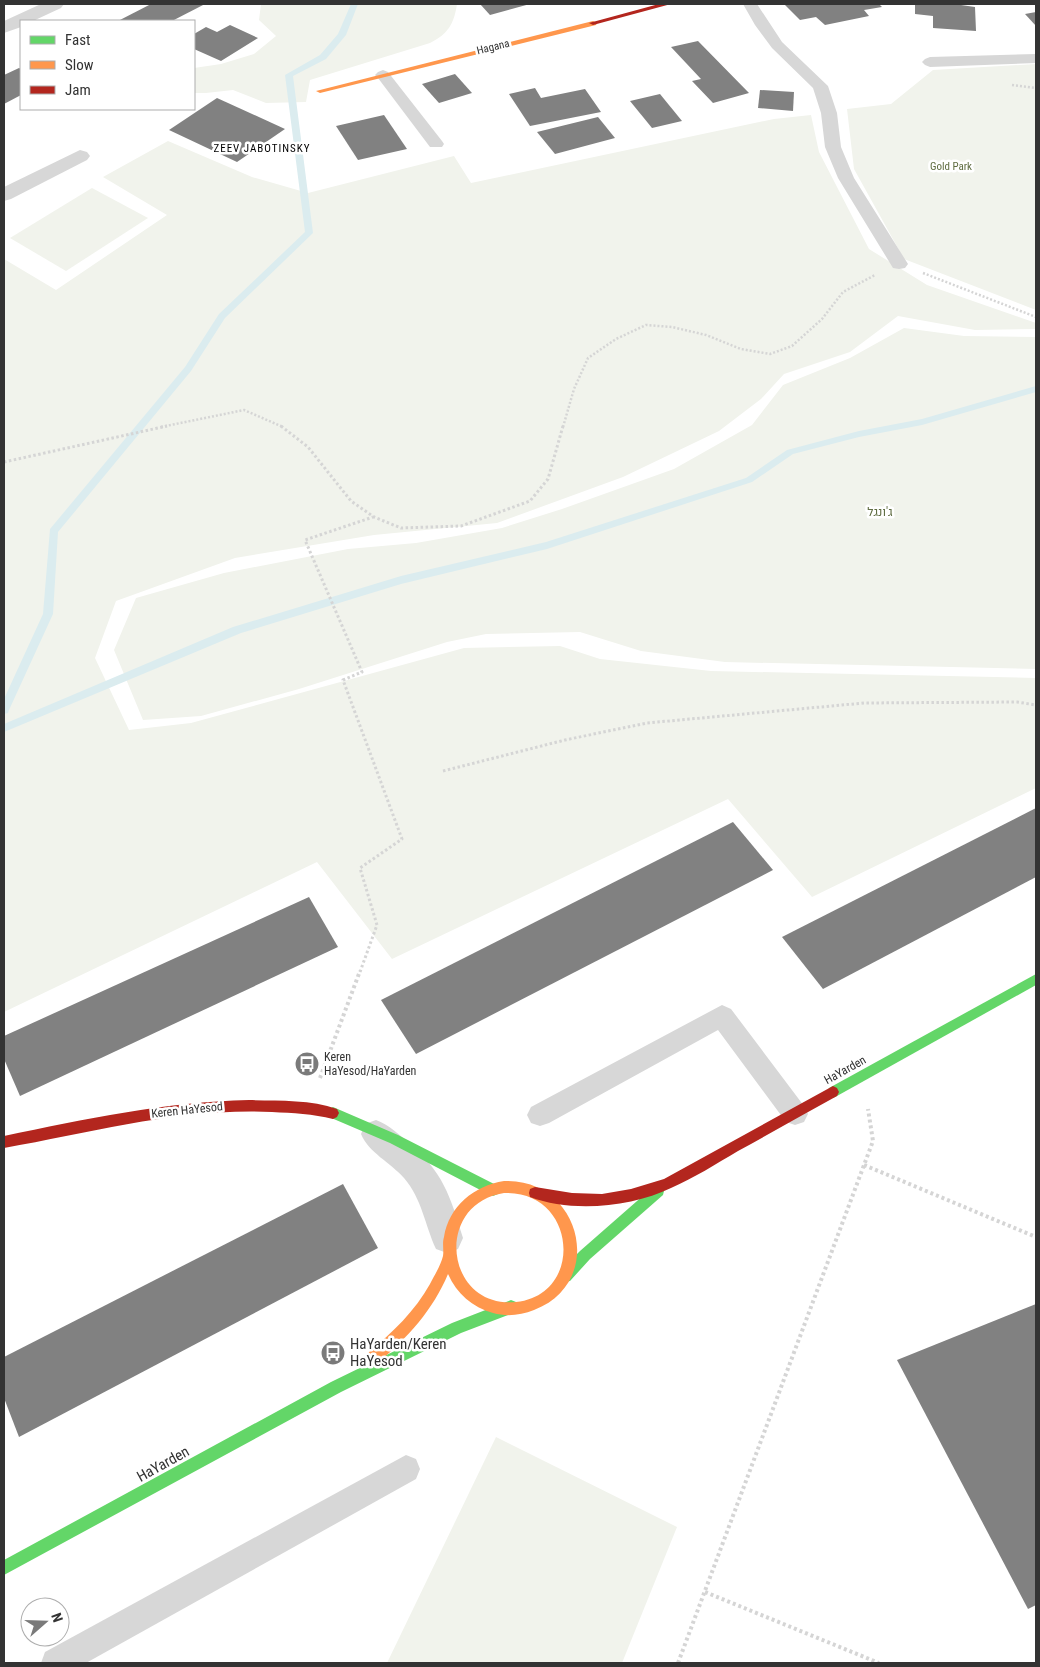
<svg xmlns="http://www.w3.org/2000/svg" width="1040" height="1667" viewBox="0 0 1040 1667" font-family="'Roboto Condensed',Heebo,sans-serif">
	<rect width="100%" height="100%" fill="#fff"/>
	<g fill="#f1f3ec">
		<path d="M261,4H457C454,24 448,34 430,43L310,80L306,102L266,103L233,90L206,93H194V68L221,64L254,54L276,36L259,20Z"/>
		<path d="M1036,64V310L904,259L854,169L847,109L891,104L933,70Z"/>
		<path d="M811,115L819,152L869,249L927,285L1036,323V329L975,330L898,316L850,352L784,374L761,399L719,431L623,477L497,523L374,535L235,558L116,601L95,658L129,730L191,723L464,648L560,646L600,659L711,671L1036,678V788L812,897L728,799L392,959L317,862L4,1012V259L56,290L167,215L103,177L168,141L252,177L308,193L454,156L471,183L774,119Z"/>
		<path d="M92,188L148,218L66,271L10,238Z"/>
		<path d="M904,328L964,336L1036,337V669L725,662L641,651L580,632L486,634L447,642L299,689L201,716L143,720L114,650L136,598L224,573L348,549L416,543L502,528L562,509L674,469L752,425L783,385L850,358Z"/>
		<path d="M496,1437L677,1527L622,1663H387Z"/>
	</g>
	<g fill="none" stroke-linecap="round" stroke-linejoin="round">
		<g fill="#dbecef" fill-rule="evenodd">
			<path d="M351,4H358L346,35L326,59L293,76L313,233L225,318L191,371L58,532L53,614L9,710L8,713L4,714V699L43,614L50,529L185,367L219,314L305,232L285,75L320,55L338,34Z"/>
			<path d="M1036,386V392L922,425L859,437L793,454L752,482L547,549L401,584L241,633L4,732V724L233,627L401,576L546,542L746,478L787,450L859,431L922,419Z"/>
		</g>
	</g>
	<g fill="#818181">
		<path d="M151,4H205L172,21H118Z"/>
		<path d="M480,4H530L490,15Z"/>
		<path d="M784,4H879L882,7L864,10L869,16L825,25L816,17L800,20Z"/>
		<path d="M915,4H954L975,7L976,31L933,28V16L915,14Z"/>
		<path d="M1036,12V26L1025,14Z"/>
		<path d="M230,25L258,38L221,61L194,49V34L206,27L217,32Z"/>
		<path d="M698,41L749,93L713,103L692,81L701,79L671,47Z"/>
		<path d="M19,68L21,69V95L4,104V75Z"/>
		<path d="M455,74L472,93L439,103L422,84Z"/>
		<path d="M535,88L541,98L585,89L601,112L530,126L509,94Z"/>
		<path d="M760,90L794,92L793,111L758,108Z"/>
		<path d="M660,94L682,121L652,128L630,101Z"/>
		<path d="M217,98L285,129L237,162L169,130Z"/>
		<path d="M384,115L407,149L358,160L336,126Z"/>
		<path d="M598,117L615,138L555,154L537,132Z"/>
		<path d="M1036,808V877L823,989L782,937Z"/>
		<path d="M733,822L773,870L416,1054L381,1000Z"/>
		<path d="M309,897L338,947L20,1096L4,1059V1036Z"/>
		<path d="M343,1184L378,1248L19,1437L4,1398V1357Z"/>
		<path d="M1036,1304V1605L1028,1609L897,1360Z"/>
	</g>
	<g fill="none" stroke-linecap="round" stroke-linejoin="round">
		<g stroke="#d5d5d5" stroke-width="2.5" stroke-dasharray="2 2" stroke-linecap="butt">
			<path d="M1012,85L1036,88"/>
			<path d="M923,273L1036,317"/>
			<path d="M161,427L244,410L283,427"/>
			<path d="M563,427L574,389L588,358L616,339L646,325L672,327L706,335L741,349L770,354L792,346L822,319L843,292L875,275"/>
		</g>
		<g stroke="#d5d5d5" stroke-width="3" stroke-dasharray="2.5 2.5" stroke-linecap="butt">
			<path d="M281,426L308,447L351,501L374,517L401,528L461,526L530,501L548,479L563,426"/>
			<path d="M4,462L167,426"/>
			<path d="M443,771L565,740L647,723L864,703L1017,702L1036,705"/>
			<path d="M360,972L377,925L360,868L402,839L343,680L362,672L305,540L373,517"/>
		</g>
		<g stroke="#d5d5d5" stroke-width="4" stroke-dasharray="3 3" stroke-linecap="butt">
			<path d="M320,1078L360,971"/>
			<path d="M864,1165L1036,1237"/>
			<path d="M705,1592L879,1663"/>
			<path d="M678,1663L873,1141L868,1109"/>
		</g>
		<g fill="#d7d7d7" fill-rule="evenodd">
			<path d="M743,4H757L782,42L828,86L837,113L841,147L854,178L908,264L905,268L899,269L893,268L838,178L825,147L821,113L813,88L772,48L755,25Z"/>
			<path d="M1036,54V63L930,67L925,65L922,62L925,59L930,57Z"/>
			<path d="M383,70L388,72L442,141L444,144L442,147H430L378,78L375,75L378,72Z"/>
			<path d="M722,1005L731,1009L804,1106L808,1114L804,1122L795,1125L786,1122L718,1030L549,1123L540,1126L531,1123L527,1115L531,1107Z"/>
			<path d="M406,1455L416,1459L420,1469L416,1479L86,1663H41L45,1652Z"/>
		</g>
		<g fill="#d7d7d7" fill-rule="evenodd">
			<path d="M41,4H64L61,8L33,21H21V27L4,33V21Z"/>
			<path d="M80,150L87,152L90,156L87,160L11,199L4,201V187Z"/>
			<path d="M376,1120C389,1125 397,1133 408,1142C443,1172 450,1195 463,1238L458,1249L447,1253L436,1249C425,1225 422,1199 404,1178C390,1162 369,1153 361,1134L365,1124Z"/>
		</g>
		<g fill="#63d668" fill-rule="evenodd">
			<path d="M1036,974V985L837,1096L833,1098L829,1096L827,1092L829,1088Z"/>
			<path d="M333,1107L398,1135L498,1186L499,1190L498,1194L493,1196L488,1194L390,1143L329,1117L327,1113L329,1109Z"/>
			<path d="M658,1185L663,1187L664,1191L663,1195L590,1259L570,1281L565,1282L560,1281L558,1276L560,1271L580,1251L653,1187Z"/>
			<path d="M511,1300L516,1302L518,1307L516,1312L461,1333L341,1392L4,1575V1560L331,1382L452,1323Z"/>
		</g>
		<g fill="#ff974d" fill-rule="evenodd">
			<path d="M593,21L597,23L596,25L320,93L316,91Z"/>
			<path d="M504,1181C581,1178 607,1282 534,1310C521,1315 507,1317 493,1313C472,1307 457,1294 448,1274C433,1310 408,1337 379,1362L374,1364L369,1362L367,1357L369,1352C393,1332 415,1311 430,1284C434,1276 441,1265 443,1256C444,1250 442,1243 444,1237C449,1206 474,1186 504,1181ZM504,1193C577,1190 585,1295 516,1302C445,1309 433,1204 504,1193Z"/>
		</g>
		<g fill="#b3261e" fill-rule="evenodd">
			<path d="M659,4H671L593,25L589,23Z"/>
			<path d="M833,1086L837,1088L839,1092L837,1096C804,1114 771,1133 738,1151C716,1164 694,1178 671,1188C632,1207 572,1213 530,1197L529,1193L530,1189L535,1187L572,1193L602,1194L631,1189L664,1179Z"/>
			<path d="M249,1100C277,1101 310,1099 337,1109L339,1113L337,1117L333,1119C313,1114 293,1113 272,1112C178,1108 95,1132 4,1148V1136C85,1119 165,1102 249,1100Z"/>
		</g>
	</g>
	<defs>
		<symbol id="bus-disc" viewBox="-11 -11 22 22"><circle r="9.5" fill="#7a7a7a" stroke="#fff"/><path d="M-5-6H5V4H4V6H2V4H-2V6H-4V4H-5ZM-3.5-4V0h7V-4ZM-3.5 1.2v1.5H-2V1.2ZM2 1.2v1.5H3.5V1.2Z" fill="#fff"/></symbol>
	</defs>
	<g fill-rule="evenodd">
		<use href="#bus-disc" x="293" y="1050" width="28" height="28"/>
		<use href="#bus-disc" x="319" y="1339" width="28" height="28"/>
	</g>
	<g text-anchor="middle" dominant-baseline="central" stroke-width="5" stroke-linejoin="round" paint-order="stroke">
		<g font-size="11" fill="#333" stroke="#fff">
			<text transform="translate(493 47) rotate(-14)">Hagana</text>
		</g>
		<g font-size="11" letter-spacing="1" fill="#000" stroke="#fff">
			<text x="262" y="148">ZEEV JABOTINSKY</text>
		</g>
		<g font-size="11" fill="#606d42" stroke="#fff">
			<text x="951" y="166">Gold Park</text>
		</g>
		<g font-size="12" fill="#606d42" stroke="#fff">
			<text x="880" y="512">ג'ונגל</text>
		</g>
		<g font-size="12" fill="#333" stroke="#fff" text-anchor="start">
			<text x="324" y="1057">Keren<tspan x="324" dy="14">HaYesod/HaYarden</tspan></text>
		</g>
		<g font-size="12" fill="#333" stroke="#fff">
			<text transform="translate(845 1070) rotate(-29)">HaYarden</text>
			<text transform="translate(187 1110) rotate(-6)">Keren HaYesod</text>
		</g>
		<g font-size="15" fill="#333" stroke="#fff" text-anchor="start">
			<text x="350" y="1344">HaYarden/Keren<tspan x="350" dy="17">HaYesod</tspan></text>
		</g>
		<g font-size="15" fill="#333" stroke="#fff">
			<text transform="translate(163 1464) rotate(-29)">HaYarden</text>
		</g>
	</g>
	<rect width="1040" height="1667" fill="none" stroke="#333333" stroke-width="10"/>
	<rect x="20" y="20" width="175" height="90" fill="#ffffff" stroke="#adadad"/>
	<rect x="30" y="36" width="25" height="8" fill="#63d668" stroke="#adadad"/>
	<text x="65" y="45" font-size="15" fill="#333333">Fast</text>
	<rect x="30" y="61" width="25" height="8" fill="#ff974d" stroke="#adadad"/>
	<text x="65" y="70" font-size="15" fill="#333333">Slow</text>
	<rect x="30" y="86" width="25" height="8" fill="#b3261e" stroke="#adadad"/>
	<text x="65" y="95" font-size="15" fill="#333333">Jam</text>
	<g transform="translate(45 1622) rotate(70)"><circle r="24" fill="#ffffff" stroke="#adadad"/>
	<path d="M0-4L9 19L0 12L-9 19Z" fill="#7a7a7a"/>
	<text y="-8" font-size="14" font-weight="bold" text-anchor="middle" fill="#333333">N</text>
	</g>
</svg>
